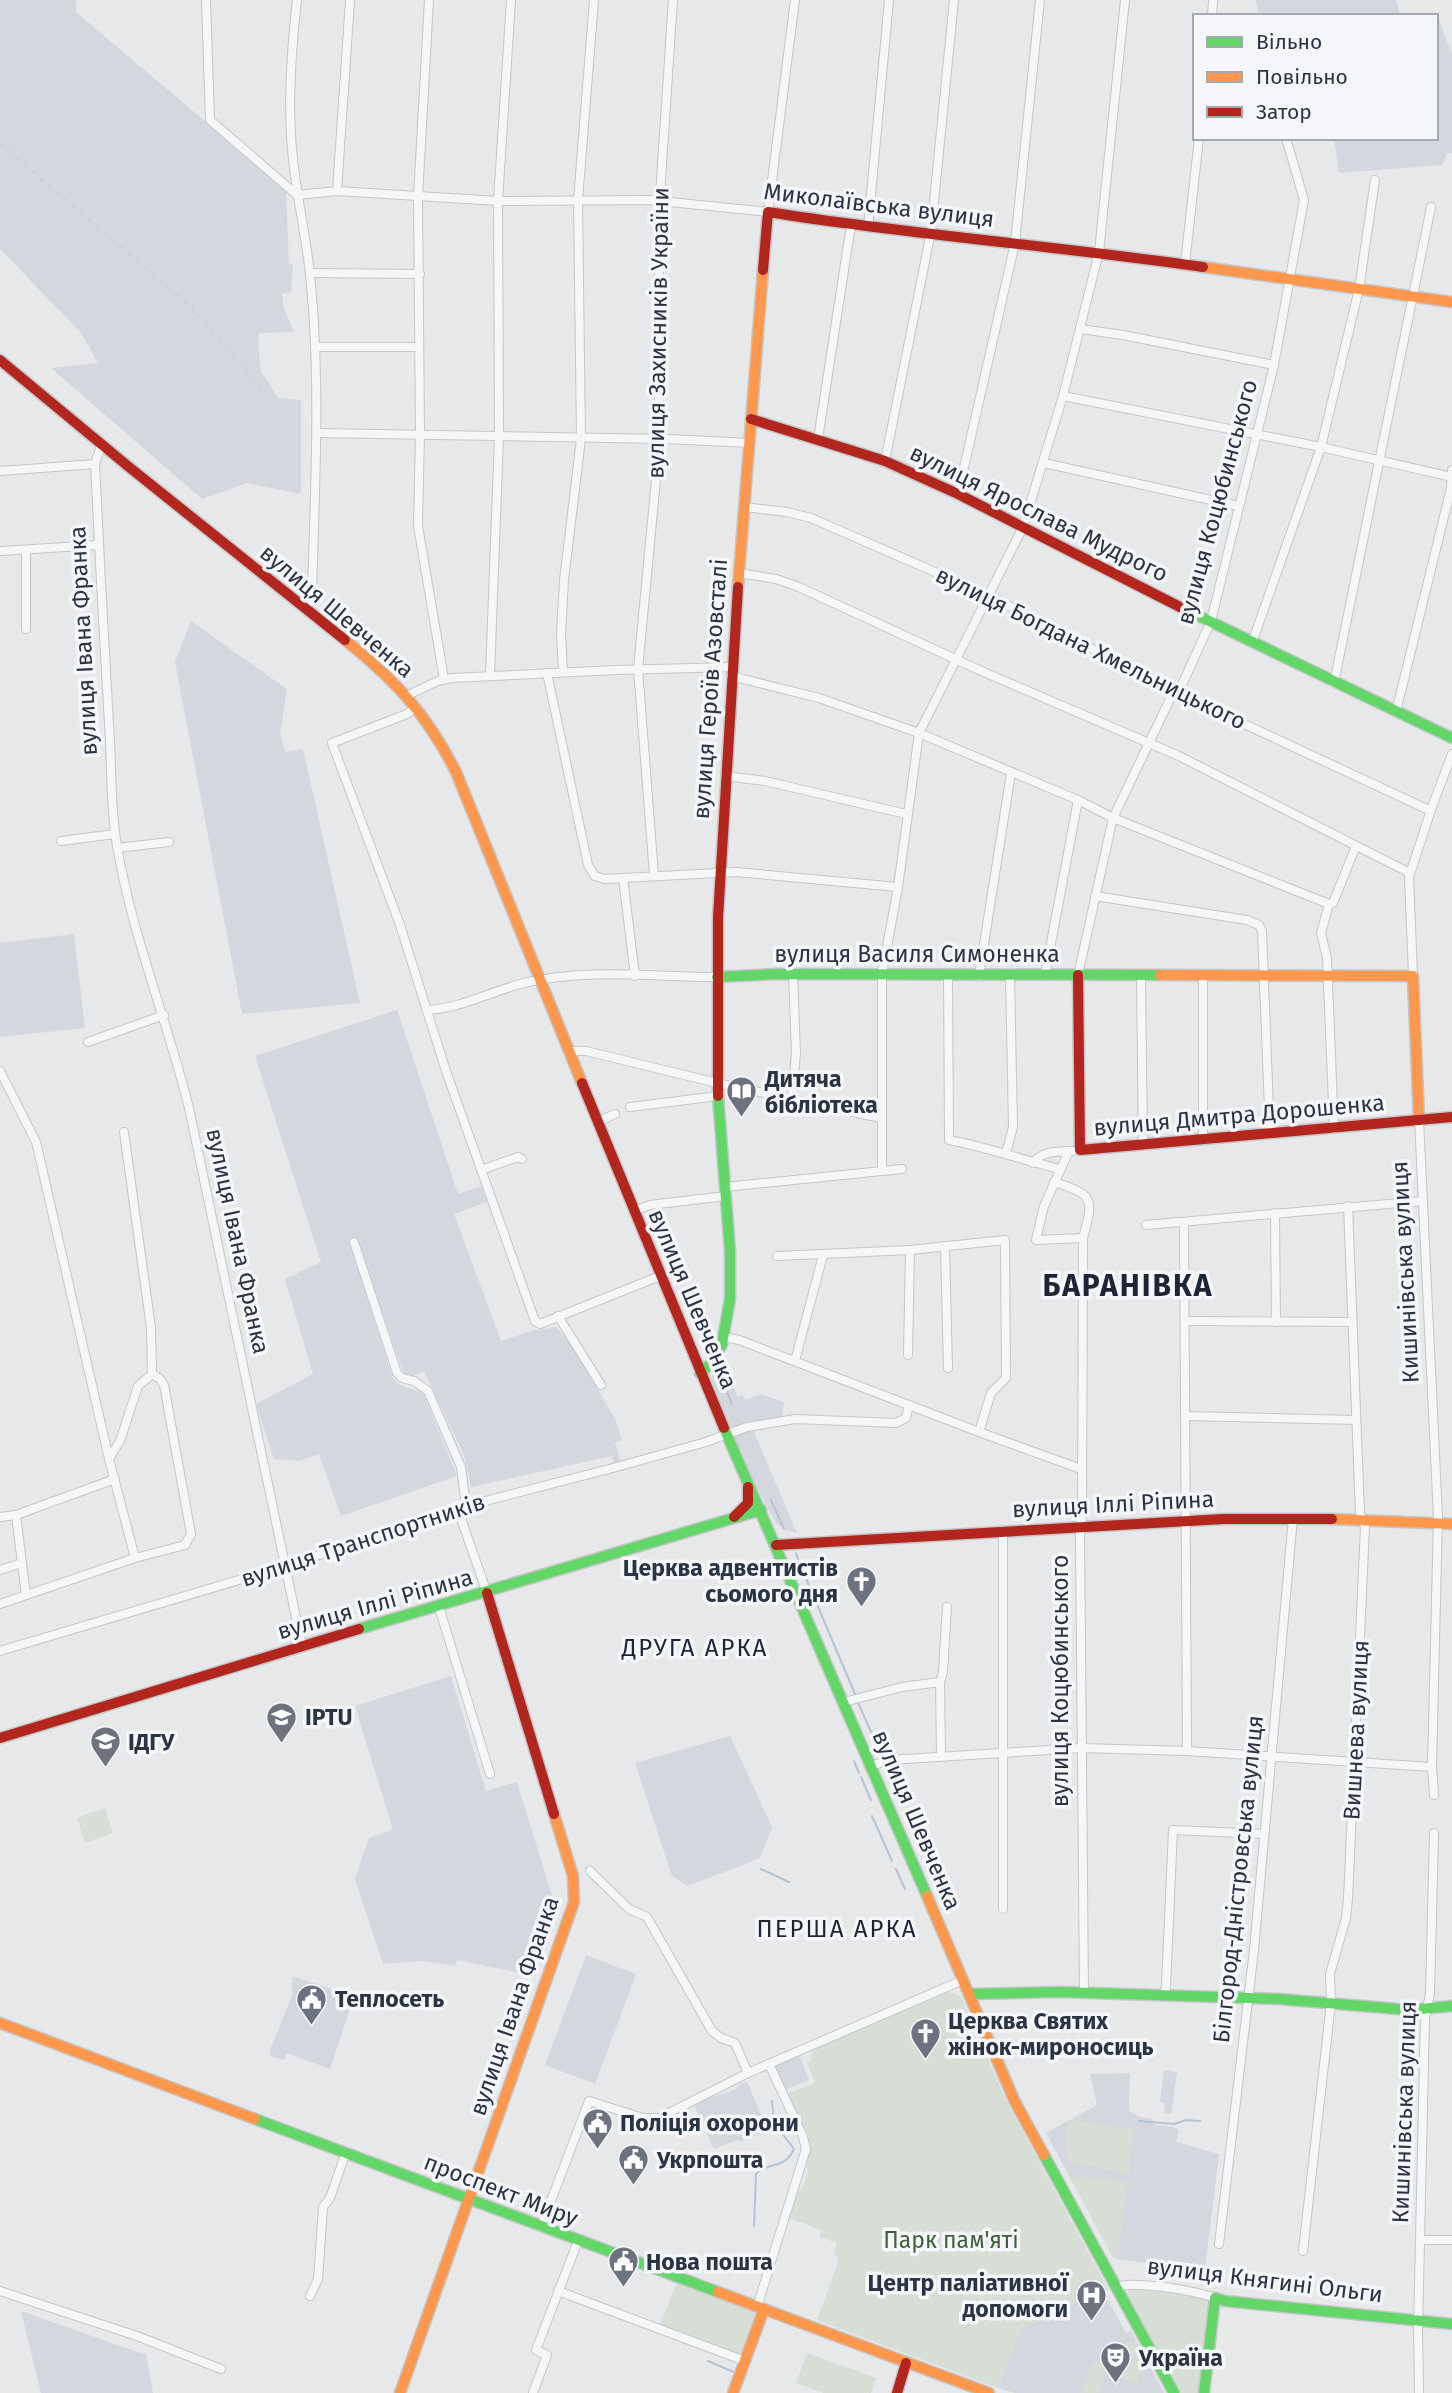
<svg xmlns="http://www.w3.org/2000/svg" width="1452" height="2393" viewBox="0 0 1452 2393" font-family="'Fira Sans',sans-serif">
	<rect width="100%" height="100%" fill="#e6e8ea"/>
	<g fill="#d4d7dd">
		<path d="M0,0H76V12L286,190L289,264H293L291,292L282,294L284,309L294,332L259,333L258,345L261,371L278,398L301,400V494L247,483L202,499L51,368L98,363L82,334L0,249Z"/>
		<path d="M1256,0H1396L1401,16H1259Z"/>
		<path d="M1439,19L1452,55V153L1447,154L1442,165L1339,173L1334,138H1436V20Z"/>
		<path d="M191,621L287,689L280,733L285,752L303,749L360,1003L242,1014L175,662Z"/>
		<path d="M74,934L85,1028L0,1037V943Z"/>
		<path d="M397,1010L458,1194L481,1186L487,1202L454,1214L501,1341L531,1331L556,1327L575,1350L616,1421L622,1440L615,1443L621,1464L615,1465L612,1456L471,1487L464,1455L424,1371L411,1377L404,1374L359,1246L352,1249L392,1377L398,1384L423,1393L457,1476L341,1516L319,1454L300,1461L274,1459L256,1404L313,1374L285,1279L321,1262L255,1056Z"/>
		<path d="M721,1354L737,1396L742,1395L746,1400L760,1394L784,1402L782,1417L754,1423V1432L797,1533L783,1529L775,1521L755,1484L714,1389L711,1377Z"/>
		<path d="M451,1676L486,1791L517,1782L552,1896L526,1974L457,1960L455,1966L424,1961L383,1964L355,1879L369,1838L393,1830L355,1706Z"/>
		<path d="M730,1736L772,1827L760,1858L688,1886L672,1876L635,1763Z"/>
		<path d="M586,1955L636,1974L595,2084L545,2065Z"/>
		<path d="M292,1976L341,1992L337,2005L350,2009L330,2069L287,2053L284,2060L270,2056L271,2047L292,1996Z"/>
		<path d="M800,2056L809,2080L785,2090L775,2066Z"/>
		<path d="M1164,2070L1177,2072L1171,2114H1164L1165,2103L1160,2102Z"/>
		<path d="M1130,2073L1129,2111L1140,2117L1153,2119L1154,2125L1173,2127L1179,2130L1176,2142L1219,2154L1205,2269L1114,2259L1046,2133L1097,2105L1090,2074Z"/>
		<path d="M747,2082L765,2124L763,2132L741,2142L737,2140L714,2149L695,2107L699,2102L737,2089L738,2085Z"/>
		<path d="M1097,2292L1104,2293L1126,2333L1131,2331L1164,2393H1015L998,2388L1021,2329Z"/>
		<path d="M21,2311L146,2355L153,2393H41Z"/>
	</g>
	<g fill="#d6ded6">
		<path d="M105,1808L113,1833L85,1843L77,1818Z"/>
		<path d="M944,1992L954,1993L962,1998L973,2025L972,2030L980,2048L987,2057L1008,2104L1109,2291L1097,2292L1022,2329L998,2388L817,2320L837,2265L838,2259L834,2253L837,2243L820,2237L821,2230L789,2218L797,2192L801,2191L808,2173C804,2163 810,2156 809,2146C807,2129 794,2110 786,2094L815,2083L807,2062L811,2060L810,2055L813,2053L812,2049Z"/>
		<path d="M1075,2120L1134,2130L1129,2175L1068,2161L1066,2155L1067,2125L1069,2121Z"/>
		<path d="M1083,2176L1127,2182L1118,2259H1114L1072,2180Z"/>
		<path d="M678,2281L756,2312L743,2354L739,2356L659,2326Z"/>
		<path d="M1133,2288L1206,2297L1210,2300L1201,2393H1181L1129,2297L1128,2290Z"/>
		<path d="M1131,2341L1144,2366L1137,2384L1109,2374L1111,2352Z"/>
		<path d="M807,2353L876,2378L871,2393H824L796,2383Z"/>
		<path d="M1101,2359L1106,2362V2373L1099,2393H1081L1092,2364Z"/>
	</g>
	<g fill="none" stroke-linecap="round" stroke-linejoin="round">
		<g stroke="#b4c4d5" stroke-width="2">
			<path d="M715,1365L732,1404"/>
			<path d="M771,1500L784,1529"/>
			<path d="M796,1553L798,1560"/>
			<path d="M799,1562L855,1694"/>
			<path d="M858,1703L884,1760"/>
			<path d="M854,1761L859,1773"/>
			<path d="M861,1777L871,1800"/>
			<path d="M872,1816L892,1861"/>
			<path d="M761,1869L789,1882"/>
			<path d="M896,1869L905,1889"/>
			<path d="M772,2101L774,2120"/>
			<path d="M1139,2121L1174,2124L1186,2120L1200,2121"/>
			<path d="M754,2226L756,2174C767,2161 784,2171 794,2149L781,2132"/>
			<path d="M708,2361L736,2373"/>
		</g>
		<defs>
			<g id="street">
				<path d="M206,0L210,120L297,195"/>
				<path d="M297,0C291,52 287,107 293,159C297,198 306,236 310,275C321,380 315,487 312,593L306,610"/>
				<path d="M429,0L418,197L420,434L418,526L444,679"/>
				<path d="M1212,16L1213,0"/>
				<path d="M337,191L350,0"/>
				<path d="M297,195L337,191L498,201L650,200L768,212L795,0"/>
				<path d="M868,227L889,0"/>
				<path d="M1185,264L1199,138"/>
				<path d="M310,273L420,274"/>
				<path d="M1080,329L1123,335L1274,365"/>
				<path d="M315,347H419"/>
				<path d="M1063,396L1321,447L1452,477"/>
				<path d="M317,433L667,439L750,443"/>
				<path d="M818,439L851,225"/>
				<path d="M101,446L95,464C99,551 104,637 109,724C112,765 110,806 117,846C132,935 167,1020 189,1108L302,1646"/>
				<path d="M885,461L931,232L954,0"/>
				<path d="M1044,463L1238,506"/>
				<path d="M0,471L95,464"/>
				<path d="M958,494L1015,243L1040,0"/>
				<path d="M744,507L787,512L811,518L990,596L1182,695L1431,811"/>
				<path d="M26,550V629"/>
				<path d="M0,551L98,545"/>
				<path d="M739,573L776,579L799,587L979,670L1179,756L1410,873"/>
				<path d="M1252,643L1321,447L1359,289L1375,180"/>
				<path d="M563,672L561,634L564,580L581,439L578,200L594,0"/>
				<path d="M547,673L588,865L595,876L604,879L736,872L898,887"/>
				<path d="M490,675L499,437L498,201L511,0"/>
				<path d="M731,676L819,698L919,733L1078,800L1113,818L1329,904"/>
				<path d="M1334,683L1431,207"/>
				<path d="M406,696L438,681L452,678L616,670L732,667"/>
				<path d="M416,707L407,714L332,743L400,925L446,1071L535,1321L540,1324L660,1276"/>
				<path d="M1396,712L1451,488L1452,470"/>
				<path d="M725,776L765,781L906,814"/>
				<path d="M61,841L115,834"/>
				<path d="M117,848L169,842"/>
				<path d="M654,875L638,669L659,448V210L673,0"/>
				<path d="M623,878L635,976"/>
				<path d="M1095,896L1247,920L1259,925L1262,931L1270,1134"/>
				<path d="M948,974L949,1140C987,1147 1022,1160 1060,1169"/>
				<path d="M1045,975L1078,800"/>
				<path d="M1078,975L1113,818L1172,695L1181,687L1211,621L1274,365L1304,200L1286,138"/>
				<path d="M979,976L1011,773"/>
				<path d="M1141,976L1143,1145"/>
				<path d="M1203,976V1140"/>
				<path d="M1413,976L1409,877L1432,807L1452,754"/>
				<path d="M426,1010C460,1009 492,991 524,983C586,968 655,977 717,977"/>
				<path d="M88,1042L164,1015"/>
				<path d="M568,1051H586L717,1083L881,1118"/>
				<path d="M0,1071L36,1142L109,1459L135,1558"/>
				<path d="M792,1098L796,1053L793,974"/>
				<path d="M630,1107L718,1096"/>
				<path d="M1419,1120L1438,1517L1432,1767L1434,1795"/>
				<path d="M597,1122L615,1114"/>
				<path d="M1334,1129L1327,958L1321,933L1329,904L1333,903L1356,846"/>
				<path d="M124,1132L151,1328L152,1374"/>
				<path d="M1069,1151L1044,1206L1036,1240L1083,1238"/>
				<path d="M1006,1153L1013,1127L1010,975"/>
				<path d="M1033,1163C1043,1150 1058,1152 1072,1151"/>
				<path d="M481,1170L518,1157L522,1159"/>
				<path d="M882,1170V974L898,887L919,733L1023,527L1063,396L1099,252L1125,0"/>
				<path d="M1054,1182C1094,1195 1094,1198 1083,1238L1082,1517L1080,1534L1084,1993"/>
				<path d="M725,1187L902,1169"/>
				<path d="M634,1211L650,1205L726,1196"/>
				<path d="M1275,1213L1276,1322"/>
				<path d="M1184,1222L1187,1751"/>
				<path d="M1146,1225L1423,1201"/>
				<path d="M354,1242L397,1373L402,1378L414,1381L428,1391L461,1467L466,1506"/>
				<path d="M945,1246L948,1368"/>
				<path d="M777,1256L910,1250L1005,1240L1006,1378L991,1393L979,1432"/>
				<path d="M558,1316L601,1385"/>
				<path d="M1186,1321L1351,1322"/>
				<path d="M724,1337L739,1340L979,1432L1081,1469"/>
				<path d="M908,1355L910,1250"/>
				<path d="M795,1361L823,1255"/>
				<path d="M1186,1416L1356,1420"/>
				<path d="M109,1459L120,1441L138,1386L152,1374"/>
				<path d="M458,1510L487,1593"/>
				<path d="M16,1515L26,1595"/>
				<path d="M0,1517L16,1515L115,1479"/>
				<path d="M1003,1531V1909"/>
				<path d="M0,1570L22,1563"/>
				<path d="M0,1604L135,1558L185,1545L191,1534L164,1385L160,1379L152,1374"/>
				<path d="M439,1607L490,1774"/>
				<path d="M0,1651L286,1566L466,1506L613,1468L706,1442L747,1427L795,1419L896,1423L906,1418L909,1405"/>
				<path d="M844,1702L902,1687L940,1682"/>
				<path d="M941,1756L940,1682L943,1672L947,1607"/>
				<path d="M871,1766L889,1760L1081,1748L1187,1751L1432,1767"/>
				<path d="M590,1871L629,1909L647,1917L712,2031L721,2038L735,2043L748,2073"/>
				<path d="M1164,1996L1166,1986L1173,1830L1264,1834"/>
				<path d="M541,2227L589,2101L643,2118H659L748,2073L963,1980"/>
				<path d="M1421,2240H1452"/>
				<path d="M1219,2244L1254,1950L1293,1518"/>
				<path d="M1303,2251L1331,2003L1330,1974L1346,1918L1348,1899L1365,1527L1360,1513L1348,1206"/>
				<path d="M1116,2287C1134,2280 1196,2291 1215,2298"/>
				<path d="M0,2291L137,2336L221,2369"/>
				<path d="M558,2291L745,2361"/>
				<path d="M310,2296L318,2279L323,2207L330,2198L346,2152"/>
				<path d="M757,2307L806,2149L803,2137L769,2064"/>
				<path d="M533,2393L547,2355L536,2350L578,2241"/>
				<path d="M1419,2393L1418,2328L1425,2018L1430,1994L1434,1833"/>
			</g>
			<g id="fast">
				<path d="M1180,607L1452,738"/>
				<path d="M717,977L778,974L1160,975"/>
				<path d="M700,1373L713,1362L722,1344L730,1299V1251L718,1096"/>
				<path d="M724,1428L927,1896"/>
				<path d="M359,1629L761,1510"/>
				<path d="M969,1994L1060,1992L1279,1999L1410,2010L1452,2006"/>
				<path d="M255,2119L718,2292"/>
				<path d="M1044,2155L1174,2393"/>
				<path d="M1204,2393L1215,2298L1225,2301L1452,2324"/>
			</g>
			<g id="slow">
				<path d="M1203,267L1452,302"/>
				<path d="M738,587L763,270"/>
				<path d="M345,640C395,680 427,714 456,772L582,1083"/>
				<path d="M1160,975L1413,976L1419,1120"/>
				<path d="M1332,1519L1452,1524"/>
				<path d="M927,1896L1015,2102L1044,2155"/>
				<path d="M0,2023L255,2119"/>
				<path d="M718,2292L989,2393"/>
				<path d="M400,2393L574,1902L573,1876L554,1814"/>
				<path d="M733,2393L764,2309"/>
			</g>
			<g id="jam">
				<path d="M763,270L768,212C912,235 1058,246 1203,267"/>
				<path d="M0,360L129,467L345,640"/>
				<path d="M751,419L885,461L958,494L1180,607"/>
				<path d="M1078,975L1080,1150L1452,1117"/>
				<path d="M582,1083L724,1428"/>
				<path d="M718,1096V918L738,587"/>
				<path d="M734,1517L748,1503V1487"/>
				<path d="M776,1545L1223,1519H1332"/>
				<path d="M487,1593L554,1814"/>
				<path d="M0,1738L359,1629"/>
				<path d="M897,2393L906,2363"/>
			</g>
		</defs>
		<use href="#street" stroke="#c4c6c8" stroke-width="10"/>
		<use href="#fast" stroke="#c4c6c8" stroke-width="13"/>
		<use href="#slow" stroke="#c4c6c8" stroke-width="13"/>
		<use href="#jam" stroke="#c4c6c8" stroke-width="13"/>
		<use href="#street" stroke="#f5f6f7" stroke-width="8"/>
		<use href="#fast" stroke="#63d668" stroke-width="10"/>
		<use href="#slow" stroke="#ff974d" stroke-width="10"/>
		<use href="#jam" stroke="#b3261e" stroke-width="10"/>
		<path stroke="#cecfd2" stroke-width="2" stroke-dasharray="3.5 7" stroke-linecap="butt" d="M0,144L192,308L266,396"/>
	</g>
	<defs>
		<symbol id="library-pin" viewBox="-11 -11 22 30"><path d="M0 17L-7.5 6A9.5 9.5 0 1 1 7.5 6Z" fill="#6c737f" stroke="#f4f6f9"/><path d="M-6-4Q-3-5.5-.7-3.5V5Q-3 3-6 4ZM6-4Q3-5.5 .7-3.5V5Q3 3 6 4Z" fill="#fff"/></symbol>
		<symbol id="church-pin" viewBox="-11 -11 22 30"><path d="M0 17L-7.5 6A9.5 9.5 0 1 1 7.5 6Z" fill="#6c737f" stroke="#f4f6f9"/><path d="M-1.2-6h2.4v3.5h3.3v2.4h-3.3V6h-2.4V-.1h-3.3v-2.4h3.3Z" fill="#fff"/></symbol>
		<symbol id="university-pin" viewBox="-11 -11 22 30"><path d="M0 17L-7.5 6A9.5 9.5 0 1 1 7.5 6Z" fill="#6c737f" stroke="#f4f6f9"/><path d="M0-5L7-2L0 1L-7-2ZM-4 1L0 2.5L4 1V4Q0 6-4 4Z" fill="#fff"/></symbol>
		<symbol id="civic-pin" viewBox="-11 -11 22 30"><path d="M0 17L-7.5 6A9.5 9.5 0 1 1 7.5 6Z" fill="#6c737f" stroke="#f4f6f9"/><path d="M-.6-6.5H3V-4.5H.6V-3L4-1V1h2V6H-6V1h2V-1L-.6-3ZM-1.2 2.5V6h2.4V2.5Z" fill="#fff"/></symbol>
		<symbol id="hospital-pin" viewBox="-11 -11 22 30"><path d="M0 17L-7.5 6A9.5 9.5 0 1 1 7.5 6Z" fill="#6c737f" stroke="#f4f6f9"/><path d="M-5-5h3v3.5h4V-5h3V5h-3V1.5h-4V5h-3Z" fill="#fff"/></symbol>
		<symbol id="theatre-pin" viewBox="-11 -11 22 30"><path d="M0 17L-7.5 6A9.5 9.5 0 1 1 7.5 6Z" fill="#6c737f" stroke="#f4f6f9"/><path d="M-5-5.5Q0-4 5-5.5V0Q5 5 0 6Q-5 5-5 0ZM-3.3-2.5H-1v1.5H-3.3ZM1-2.5H3.3v1.5H1ZM-2.8 1Q0 5.5 2.8 1Z" fill="#fff"/></symbol>
	</defs>
	<g fill-rule="evenodd">
		<use href="#library-pin" x="724" y="1074" width="35" height="47"/>
		<use href="#church-pin" x="844" y="1564" width="35" height="47"/>
		<use href="#university-pin" x="264" y="1700" width="35" height="47"/>
		<use href="#university-pin" x="88" y="1724" width="35" height="47"/>
		<use href="#civic-pin" x="294" y="1982" width="35" height="47"/>
		<use href="#church-pin" x="908" y="2016" width="35" height="47"/>
		<use href="#civic-pin" x="580" y="2106" width="35" height="47"/>
		<use href="#civic-pin" x="616" y="2142" width="35" height="47"/>
		<use href="#civic-pin" x="606" y="2244" width="35" height="47"/>
		<use href="#hospital-pin" x="1074" y="2278" width="35" height="47"/>
		<use href="#theatre-pin" x="1098" y="2340" width="35" height="47"/>
	</g>
	<g text-anchor="middle" dominant-baseline="central" stroke-width="7" stroke-linejoin="round" paint-order="stroke">
		<g font-size="23" fill="#2b3445" stroke="#f4f6f9">
			<text transform="translate(879 205) rotate(7)">Миколаївська вулиця</text>
			<text transform="translate(658 333) rotate(-89)">вулиця Захисників України</text>
			<text transform="translate(1217 502) rotate(-75)">вулиця Коцюбинського</text>
			<text transform="translate(1039 513) rotate(26)">вулиця Ярослава Мудрого</text>
			<text transform="translate(337 611) rotate(40)">вулиця Шевченка</text>
			<text transform="translate(83 641) rotate(-93)">вулиця Івана Франка</text>
			<text transform="translate(1091 648) rotate(26)">вулиця Богдана Хмельницького</text>
			<text transform="translate(710 689) rotate(-86)">вулиця Героїв Азовсталі</text>
			<text x="917" y="954">вулиця Василя Симоненка</text>
			<text transform="translate(1239 1115) rotate(-5)">вулиця Дмитра Дорошенка</text>
			<text transform="translate(238 1241) rotate(78)">вулиця Івана Франка</text>
			<text transform="translate(1405 1272) rotate(-93)">Кишинівська вулиця</text>
			<text transform="translate(693 1299) rotate(67)">вулиця Шевченка</text>
			<text transform="translate(1113 1504) rotate(-3)">вулиця Іллі Ріпина</text>
			<text transform="translate(363 1540) rotate(-18)">вулиця Транспортників</text>
			<text transform="translate(375 1604) rotate(-16)">вулиця Іллі Ріпина</text>
			<text transform="translate(1060 1681) rotate(-90)">вулиця Коцюбинського</text>
			<text transform="translate(1356 1730) rotate(-87)">Вишнева вулиця</text>
			<text transform="translate(917 1820) rotate(67)">вулиця Шевченка</text>
			<text transform="translate(1238 1879) rotate(-84)">Білгород-Дністровська вулиця</text>
			<text transform="translate(514 2006) rotate(-71)">вулиця Івана Франка</text>
			<text transform="translate(1404 2112) rotate(-88)">Кишинівська вулиця</text>
			<text transform="translate(501 2190) rotate(21)">проспект Миру</text>
			<text transform="translate(1265 2280) rotate(7)">вулиця Княгині Ольги</text>
		</g>
		<g font-size="23" font-weight="bold" fill="#2b3445" stroke="#f4f6f9" text-anchor="start">
			<text x="765" y="1079">Дитяча<tspan x="765" dy="26">бібліотека</tspan></text>
			<text x="838" y="1568" text-anchor="end">Церква адвентистів<tspan x="838" dy="26">сьомого дня</tspan></text>
			<text x="305" y="1717">IPTU</text>
			<text x="128" y="1742">ІДГУ</text>
			<text x="335" y="1999">Теплосеть</text>
			<text x="948" y="2021">Церква Святих<tspan x="948" dy="26">жінок-мироносиць</tspan></text>
			<text x="620" y="2123">Поліція охорони</text>
			<text x="657" y="2160">Укрпошта</text>
			<text x="646" y="2262">Нова пошта</text>
			<text x="1068" y="2283" text-anchor="end">Центр паліативної<tspan x="1068" dy="26">допомоги</tspan></text>
			<text x="1139" y="2358">Україна</text>
		</g>
		<g font-size="23" fill="#3f6138" stroke="#f4f6f9">
			<text x="951" y="2240">Парк пам'яті</text>
		</g>
		<g font-size="24" letter-spacing="2" fill="#1d2536" stroke="#f4f6f9">
			<text x="695" y="1648">ДРУГА АРКА</text>
			<text x="837" y="1929">ПЕРША АРКА</text>
		</g>
		<g font-size="30" font-weight="bold" letter-spacing="2" fill="#1d2536" stroke="#f4f6f9">
			<text x="1128" y="1286">БАРАНІВКА</text>
		</g>
	</g>
	<rect x="1193" y="14" width="245" height="126" fill="#f4f6f9" stroke="#a4a8b1" stroke-width="2"/>
	<rect x="1207" y="37" width="35" height="10" fill="#63d668" stroke="#a4a8b1" stroke-width="2"/>
	<text x="1256" y="49" font-size="21" fill="#2b3445">Вільно</text>
	<rect x="1207" y="72" width="35" height="10" fill="#ff974d" stroke="#a4a8b1" stroke-width="2"/>
	<text x="1256" y="84" font-size="21" fill="#2b3445">Повільно</text>
	<rect x="1207" y="107" width="35" height="10" fill="#b3261e" stroke="#a4a8b1" stroke-width="2"/>
	<text x="1256" y="119" font-size="21" fill="#2b3445">Затор</text>
</svg>
